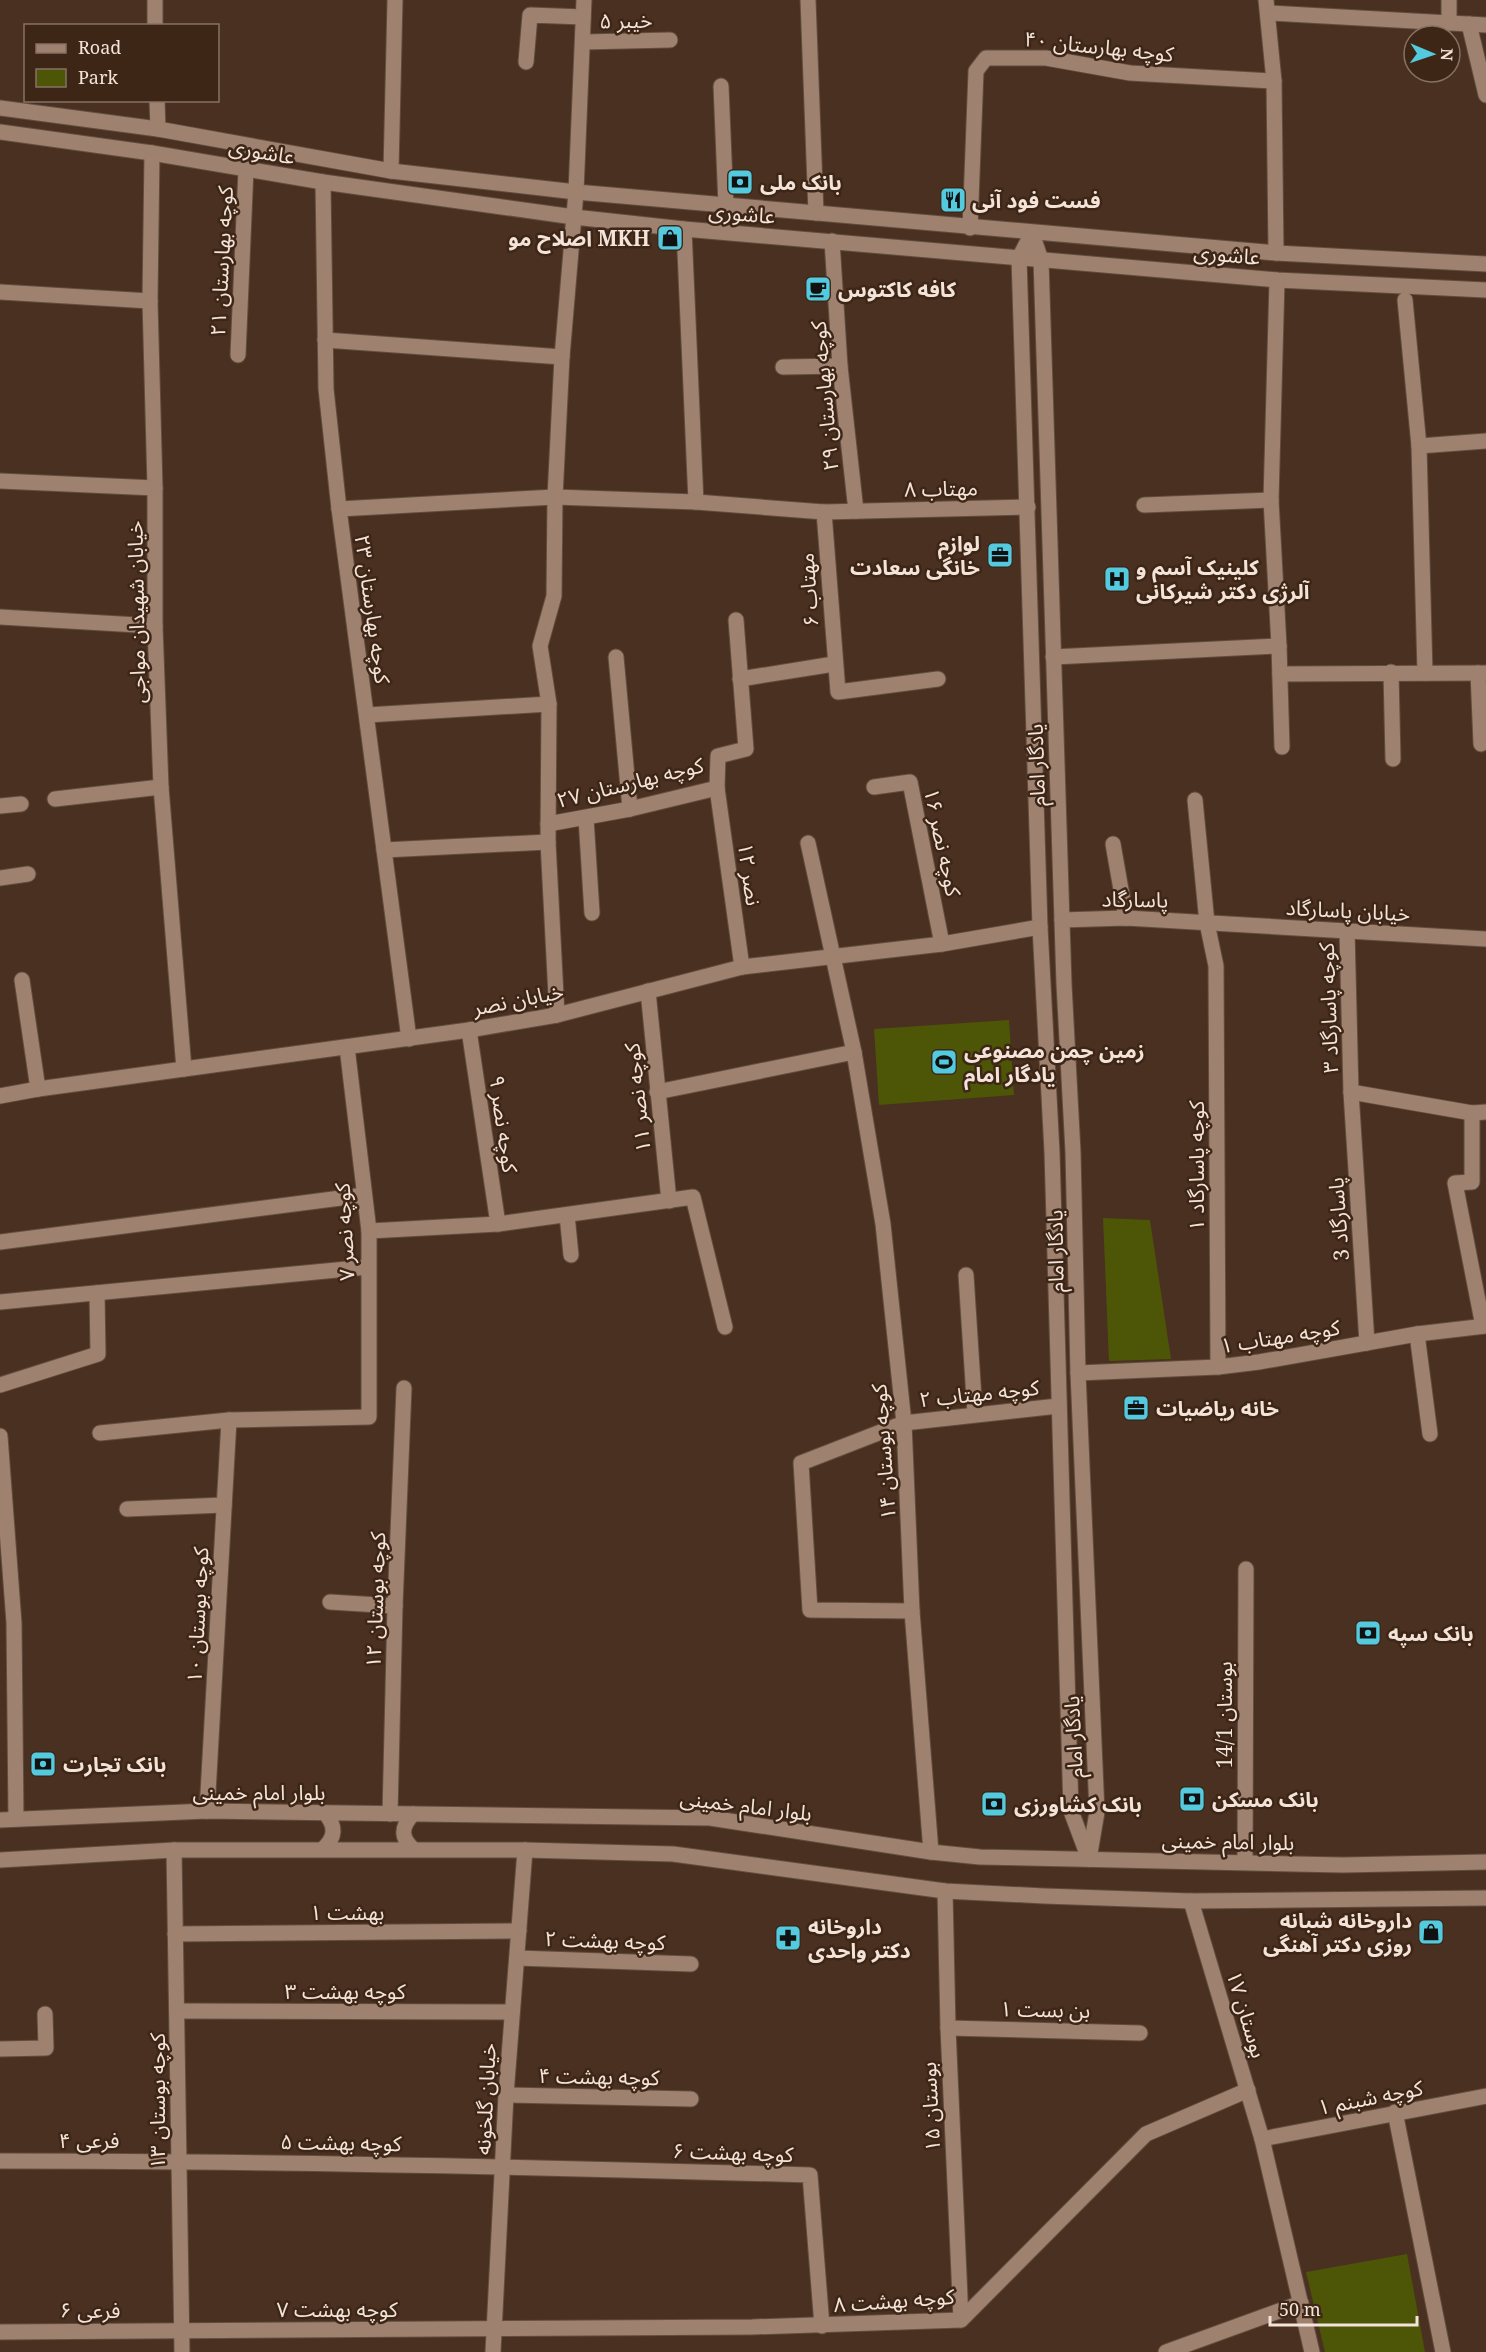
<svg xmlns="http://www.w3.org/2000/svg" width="1486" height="2352" viewBox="0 0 1486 2352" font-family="'Noto Serif','Noto Sans Arabic',serif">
	<rect width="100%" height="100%" fill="#493021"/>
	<g fill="#4d5507">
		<path d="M1009,1020L1014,1095L879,1105L874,1029Z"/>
		<path d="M1103,1218L1150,1220L1171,1359L1109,1361Z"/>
		<path d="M1407,2254L1425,2352H1325L1306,2272Z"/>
	</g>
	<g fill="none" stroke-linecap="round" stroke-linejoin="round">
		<defs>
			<g id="minor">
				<path d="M155,0V26"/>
				<path d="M808,0L816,213"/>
				<path d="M1266,0L1274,81L1276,253"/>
				<path d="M1268,13L1486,25"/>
				<path d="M1449,23V0"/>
				<path d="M1469,24L1486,95"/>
				<path d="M583,42L670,40"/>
				<path d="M526,62L530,15L583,17"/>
				<path d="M721,86L726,206"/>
				<path d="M157,100L158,129"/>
				<path d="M0,108L158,129L391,171L576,192L1276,253L1486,264"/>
				<path d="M0,132L152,153L323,182L574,217L684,229L1277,280L1486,290"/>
				<path d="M152,153L150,301L155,488V626L161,787L184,1069"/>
				<path d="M391,171L395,0"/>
				<path d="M323,182L326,389L339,509L409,1039"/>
				<path d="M970,228L976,71L986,58H1046L1130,73L1274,81"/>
				<path d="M684,229L696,502"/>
				<path d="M1032,233L1019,258L1040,927L1052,1152L1071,1811L1089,1859"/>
				<path d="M1032,233L1041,260L1064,984L1073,1152L1078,1373L1097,1812L1089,1859"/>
				<path d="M832,241L840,366L856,511"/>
				<path d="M1277,280L1271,500L1279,646L1282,747"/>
				<path d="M0,292L150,301"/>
				<path d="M1405,300L1419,446L1425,673"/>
				<path d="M325,340L562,357"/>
				<path d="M238,355L246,169"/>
				<path d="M783,367L840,366"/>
				<path d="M1419,446L1486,441"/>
				<path d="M0,481L155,488"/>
				<path d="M1144,505L1271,500"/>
				<path d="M339,509L555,497L696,502L824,512L1028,507"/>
				<path d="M824,512L838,692L938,679"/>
				<path d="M0,617L155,626"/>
				<path d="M616,657L630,809"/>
				<path d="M1053,657L1279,646"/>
				<path d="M1391,672L1393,759"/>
				<path d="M1478,673L1481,744"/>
				<path d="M1280,674L1486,673"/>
				<path d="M740,679L834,664"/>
				<path d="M367,715L549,704"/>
				<path d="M874,787L910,782L942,944"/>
				<path d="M717,788L742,967"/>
				<path d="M55,799L161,787"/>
				<path d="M1195,800L1207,923L1216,966L1218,1367"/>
				<path d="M0,806L21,804"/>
				<path d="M586,818L592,913"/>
				<path d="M548,824L630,809L717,788L718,756L746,749L736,620"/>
				<path d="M808,843L854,1052L883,1224L904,1423L912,1611L931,1852"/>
				<path d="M1113,844L1126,918"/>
				<path d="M384,850L548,842"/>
				<path d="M0,878L28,874"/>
				<path d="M1062,920L1126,918L1486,939"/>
				<path d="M1347,930L1351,1092L1472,1113L1486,1112"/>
				<path d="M22,980L38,1089"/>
				<path d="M648,991L669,1201"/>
				<path d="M557,1015L548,842L549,704L540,646L554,596L555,497L562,357L576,192L584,0"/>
				<path d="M469,1030L498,1224"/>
				<path d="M657,1092L854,1052"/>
				<path d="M1351,1092L1367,1343"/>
				<path d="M0,1096L38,1089L469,1030L557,1015L742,967L942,944L1040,927"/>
				<path d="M1472,1113V1182L1455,1183L1483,1326"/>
				<path d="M567,1215L571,1255"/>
				<path d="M369,1231L498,1224L693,1197L725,1327"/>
				<path d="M0,1242L364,1195"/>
				<path d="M966,1275L975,1414"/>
				<path d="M0,1302L368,1267"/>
				<path d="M1417,1334L1430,1434"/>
				<path d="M1078,1373L1218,1367L1259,1362L1417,1334L1486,1326"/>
				<path d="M0,1385L98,1354L97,1293"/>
				<path d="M100,1433L229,1420L369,1417V1231L347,1047"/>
				<path d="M0,1436L14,1623L16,1819"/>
				<path d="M127,1509L224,1505"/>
				<path d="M330,1602L395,1606"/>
				<path d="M912,1611L810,1610L801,1463L904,1423L1058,1406"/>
				<path d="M207,1811L229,1420"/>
				<path d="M390,1814L395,1606L404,1388"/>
				<path d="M413,1814C401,1827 400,1837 413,1849"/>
				<path d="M0,1820L207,1811L710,1818L931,1852L980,1857L1343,1865L1486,1862"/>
				<path d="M323,1849C336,1837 336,1826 325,1813"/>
				<path d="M174,1850L182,2352"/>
				<path d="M0,1860L174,1850H525L673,1854L945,1891L1044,1896L1191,1901L1486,1898"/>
				<path d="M1245,1862L1246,1569"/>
				<path d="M945,1891L948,2028L961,2320"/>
				<path d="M1191,1901L1262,2139L1312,2352"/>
				<path d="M175,1934L519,1931"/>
				<path d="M517,1958L691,1964"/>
				<path d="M177,2011L512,2012"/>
				<path d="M948,2028L1140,2033"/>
				<path d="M0,2049L46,2048L45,2014"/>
				<path d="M506,2095L691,2099"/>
				<path d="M1395,2112L1443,2352"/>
				<path d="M1262,2139L1486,2096"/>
				<path d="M0,2161C270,2161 540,2167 810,2175L822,2326"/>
				<path d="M0,2332L752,2327L961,2320L1146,2134L1248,2090"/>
				<path d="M493,2352L506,2095L525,1850"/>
				<path d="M1166,2352L1301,2303"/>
			</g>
		</defs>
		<use href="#minor" stroke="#614d3e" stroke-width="17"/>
		<use href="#minor" stroke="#9e816f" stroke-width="15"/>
	</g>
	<defs>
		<symbol id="bank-square" viewBox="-11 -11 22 22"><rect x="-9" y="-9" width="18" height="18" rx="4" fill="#54cade" stroke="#3e2617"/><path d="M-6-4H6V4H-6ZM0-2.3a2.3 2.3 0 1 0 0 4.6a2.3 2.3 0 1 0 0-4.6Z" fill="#111"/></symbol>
		<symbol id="restaurant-square" viewBox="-11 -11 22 22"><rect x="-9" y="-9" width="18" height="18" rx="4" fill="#54cade" stroke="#3e2617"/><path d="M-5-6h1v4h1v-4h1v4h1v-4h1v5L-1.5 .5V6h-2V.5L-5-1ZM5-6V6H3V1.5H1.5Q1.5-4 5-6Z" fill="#111"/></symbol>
		<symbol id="shop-square" viewBox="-11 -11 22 22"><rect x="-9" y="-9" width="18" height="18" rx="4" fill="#54cade" stroke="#3e2617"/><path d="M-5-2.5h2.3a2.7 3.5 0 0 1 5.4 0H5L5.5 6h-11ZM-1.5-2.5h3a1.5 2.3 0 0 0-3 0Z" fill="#111"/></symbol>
		<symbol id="cafe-square" viewBox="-11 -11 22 22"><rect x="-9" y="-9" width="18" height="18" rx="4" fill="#54cade" stroke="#3e2617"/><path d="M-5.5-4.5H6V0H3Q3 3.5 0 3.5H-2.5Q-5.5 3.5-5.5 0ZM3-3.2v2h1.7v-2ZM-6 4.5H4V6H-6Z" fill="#111"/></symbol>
		<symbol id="office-square" viewBox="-11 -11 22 22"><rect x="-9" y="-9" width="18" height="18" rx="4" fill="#54cade" stroke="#3e2617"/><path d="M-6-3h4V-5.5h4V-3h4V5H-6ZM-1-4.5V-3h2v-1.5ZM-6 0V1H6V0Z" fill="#111"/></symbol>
		<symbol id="hospital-square" viewBox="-11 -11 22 22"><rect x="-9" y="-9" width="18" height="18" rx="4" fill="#54cade" stroke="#3e2617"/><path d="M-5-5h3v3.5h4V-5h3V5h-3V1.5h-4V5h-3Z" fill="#111"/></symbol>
		<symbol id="stadium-square" viewBox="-11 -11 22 22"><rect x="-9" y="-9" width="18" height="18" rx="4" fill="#54cade" stroke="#3e2617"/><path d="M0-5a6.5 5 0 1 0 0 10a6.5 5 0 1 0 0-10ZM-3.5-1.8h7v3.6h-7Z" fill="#111"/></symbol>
		<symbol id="pharmacy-square" viewBox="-11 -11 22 22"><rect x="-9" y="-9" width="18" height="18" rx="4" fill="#54cade" stroke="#3e2617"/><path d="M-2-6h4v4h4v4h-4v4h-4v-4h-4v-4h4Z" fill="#111"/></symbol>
	</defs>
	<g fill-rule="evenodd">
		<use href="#bank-square" x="725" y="167" width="30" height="30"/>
		<use href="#restaurant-square" x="938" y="185" width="30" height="30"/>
		<use href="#shop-square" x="655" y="223" width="30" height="30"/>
		<use href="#cafe-square" x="803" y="274" width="30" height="30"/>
		<use href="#office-square" x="985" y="540" width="30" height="30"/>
		<use href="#hospital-square" x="1102" y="564" width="30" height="30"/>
		<use href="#stadium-square" x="929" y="1047" width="30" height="30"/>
		<use href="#office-square" x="1121" y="1393" width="30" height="30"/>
		<use href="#bank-square" x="1353" y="1618" width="30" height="30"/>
		<use href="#bank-square" x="28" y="1749" width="30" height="30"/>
		<use href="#bank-square" x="1177" y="1784" width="30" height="30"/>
		<use href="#bank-square" x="979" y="1789" width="30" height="30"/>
		<use href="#shop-square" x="1416" y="1917" width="30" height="30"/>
		<use href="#pharmacy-square" x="773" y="1923" width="30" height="30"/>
	</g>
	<g text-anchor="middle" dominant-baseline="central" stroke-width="5" stroke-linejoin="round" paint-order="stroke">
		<g font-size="21" fill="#f3e3d9" stroke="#3e2617">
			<text transform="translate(626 20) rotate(-1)">خیبر ۵</text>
			<text transform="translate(1099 46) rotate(6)">کوچه بهارستان ۴۰</text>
			<text transform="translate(262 151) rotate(10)">عاشوری</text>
			<text transform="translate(742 213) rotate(5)">عاشوری</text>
			<text transform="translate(1227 254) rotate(5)">عاشوری</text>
			<text transform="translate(221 261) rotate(-87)">کوچه بهارستان ۲۱</text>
			<text transform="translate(824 396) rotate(-95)">کوچه بهارستان ۲۹</text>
			<text transform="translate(941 488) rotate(-1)">مهتاب ۸</text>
			<text transform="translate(808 590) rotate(-94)">مهتاب ۶</text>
			<text transform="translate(373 609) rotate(82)">کوچه بهارستان ۲۳</text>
			<text transform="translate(136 612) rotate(-91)">خیابان شهیدان مواجی</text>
			<text transform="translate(1036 765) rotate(-92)">یادگار امام</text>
			<text transform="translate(630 782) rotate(-14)">کوچه بهارستان ۲۷</text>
			<text transform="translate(943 842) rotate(78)">کوچه نصر ۱۶</text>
			<text transform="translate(750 874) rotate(82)">نصر ۱۲</text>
			<text transform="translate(1135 899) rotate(1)">پاسارگاد</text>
			<text transform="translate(1348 910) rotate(3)">خیابان پاسارگاد</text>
			<text transform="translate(518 999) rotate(-11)">خیابان نصر</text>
			<text transform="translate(1328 1008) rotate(-92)">کوچه پاسارگاد ۳</text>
			<text transform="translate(637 1098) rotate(-96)">کوچه نصر ۱۱</text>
			<text transform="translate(504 1124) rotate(82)">کوچه نصر ۹</text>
			<text transform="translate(1196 1166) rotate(-90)">کوچه پاسارگاد ۱</text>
			<text transform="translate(1338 1219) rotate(-94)">پاسارگاد 3</text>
			<text transform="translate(344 1232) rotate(-93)">کوچه نصر ۷</text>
			<text transform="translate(1055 1251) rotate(-91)">یادگار امام</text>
			<text transform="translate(1280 1336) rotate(-9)">کوچه مهتاب ۱</text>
			<text transform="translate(979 1393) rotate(-6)">کوچه مهتاب ۲</text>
			<text transform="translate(883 1452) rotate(-94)">کوچه بوستان ۱۴</text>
			<text transform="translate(375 1600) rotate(-88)">کوچه بوستان ۱۲</text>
			<text transform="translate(197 1615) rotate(-87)">کوچه بوستان ۱۰</text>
			<text transform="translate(1224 1715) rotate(-90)">بوستان 14/1</text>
			<text transform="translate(1073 1737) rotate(-93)">یادگار امام</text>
			<text x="259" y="1792">بلوار امام خمینی</text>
			<text transform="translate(746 1805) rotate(7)">بلوار امام خمینی</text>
			<text transform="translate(1228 1841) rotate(1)">بلوار امام خمینی</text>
			<text x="347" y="1912">بهشت ۱</text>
			<text transform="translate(605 1940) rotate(2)">کوچه بهشت ۲</text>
			<text x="345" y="1991">کوچه بهشت ۳</text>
			<text transform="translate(1045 2009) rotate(1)">بن بست ۱</text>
			<text transform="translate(1247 2014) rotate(73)">بوستان ۱۷</text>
			<text transform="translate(599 2076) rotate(1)">کوچه بهشت ۴</text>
			<text transform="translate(1370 2097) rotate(-11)">کوچه شبنم ۱</text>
			<text transform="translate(485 2099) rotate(-87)">خیابان گلخونه</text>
			<text transform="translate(157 2101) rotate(-90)">کوچه بوستان ۱۳</text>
			<text transform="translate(930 2107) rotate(-93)">بوستان ۱۵</text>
			<text x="89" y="2140">فرعی ۴</text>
			<text transform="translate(341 2142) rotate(1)">کوچه بهشت ۵</text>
			<text transform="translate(733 2152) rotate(2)">کوچه بهشت ۶</text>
			<text transform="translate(894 2300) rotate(-4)">کوچه بهشت ۸</text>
			<text x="337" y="2309">کوچه بهشت ۷</text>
			<text x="90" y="2310">فرعی ۶</text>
		</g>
		<g font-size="21" font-weight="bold" fill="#f3e3d9" stroke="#3e2617" text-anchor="start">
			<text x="760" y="182">بانک ملی</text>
			<text x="972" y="200">فست فود آنی</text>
			<text x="650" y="238" text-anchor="end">اصلاح مو MKH</text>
			<text x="838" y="289">کافه کاکتوس</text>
			<text x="980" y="543" text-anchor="end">لوازم<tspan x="980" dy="24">خانگی سعادت</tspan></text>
			<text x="1136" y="567">کلینیک آسم و<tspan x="1136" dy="24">آلرژی دکتر شیرکانی</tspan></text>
			<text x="964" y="1050">زمین چمن مصنوعی<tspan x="964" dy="24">یادگار امام</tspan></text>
			<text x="1156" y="1408">خانه ریاضیات</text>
			<text x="1388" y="1633">بانک سپه</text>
			<text x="63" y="1764">بانک تجارت</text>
			<text x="1212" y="1799">بانک مسکن</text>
			<text x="1014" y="1804">بانک کشاورزی</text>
			<text x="1412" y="1920" text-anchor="end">داروخانه شبانه<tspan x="1412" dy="24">روزی دکتر آهنگی</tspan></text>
			<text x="808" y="1926">داروخانه<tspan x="808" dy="24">دکتر واحدی</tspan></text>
		</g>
	</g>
	<rect x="24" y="24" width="195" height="78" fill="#3e2617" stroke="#867265" stroke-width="1.5"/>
	<rect x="36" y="44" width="30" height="9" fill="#9e816f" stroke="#867265" stroke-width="1.5"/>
	<text x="78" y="54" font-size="18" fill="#f3e3d9">Road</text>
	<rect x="36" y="69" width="30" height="18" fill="#4d5507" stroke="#867265" stroke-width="1.5"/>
	<text x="78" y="84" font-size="18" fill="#f3e3d9">Park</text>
	<g transform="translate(1432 54) rotate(92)"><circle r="28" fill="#3e2617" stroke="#867265" stroke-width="1.5"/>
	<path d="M0-4.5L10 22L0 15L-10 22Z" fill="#54cade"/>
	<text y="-9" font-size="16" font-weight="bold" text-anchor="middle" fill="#f3e3d9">N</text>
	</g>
	<path d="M1270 2316v9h147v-9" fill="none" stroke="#f3e3d9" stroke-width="3"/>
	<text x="1279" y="2316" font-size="18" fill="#f3e3d9" stroke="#3e2617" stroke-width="4.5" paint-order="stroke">50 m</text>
</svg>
